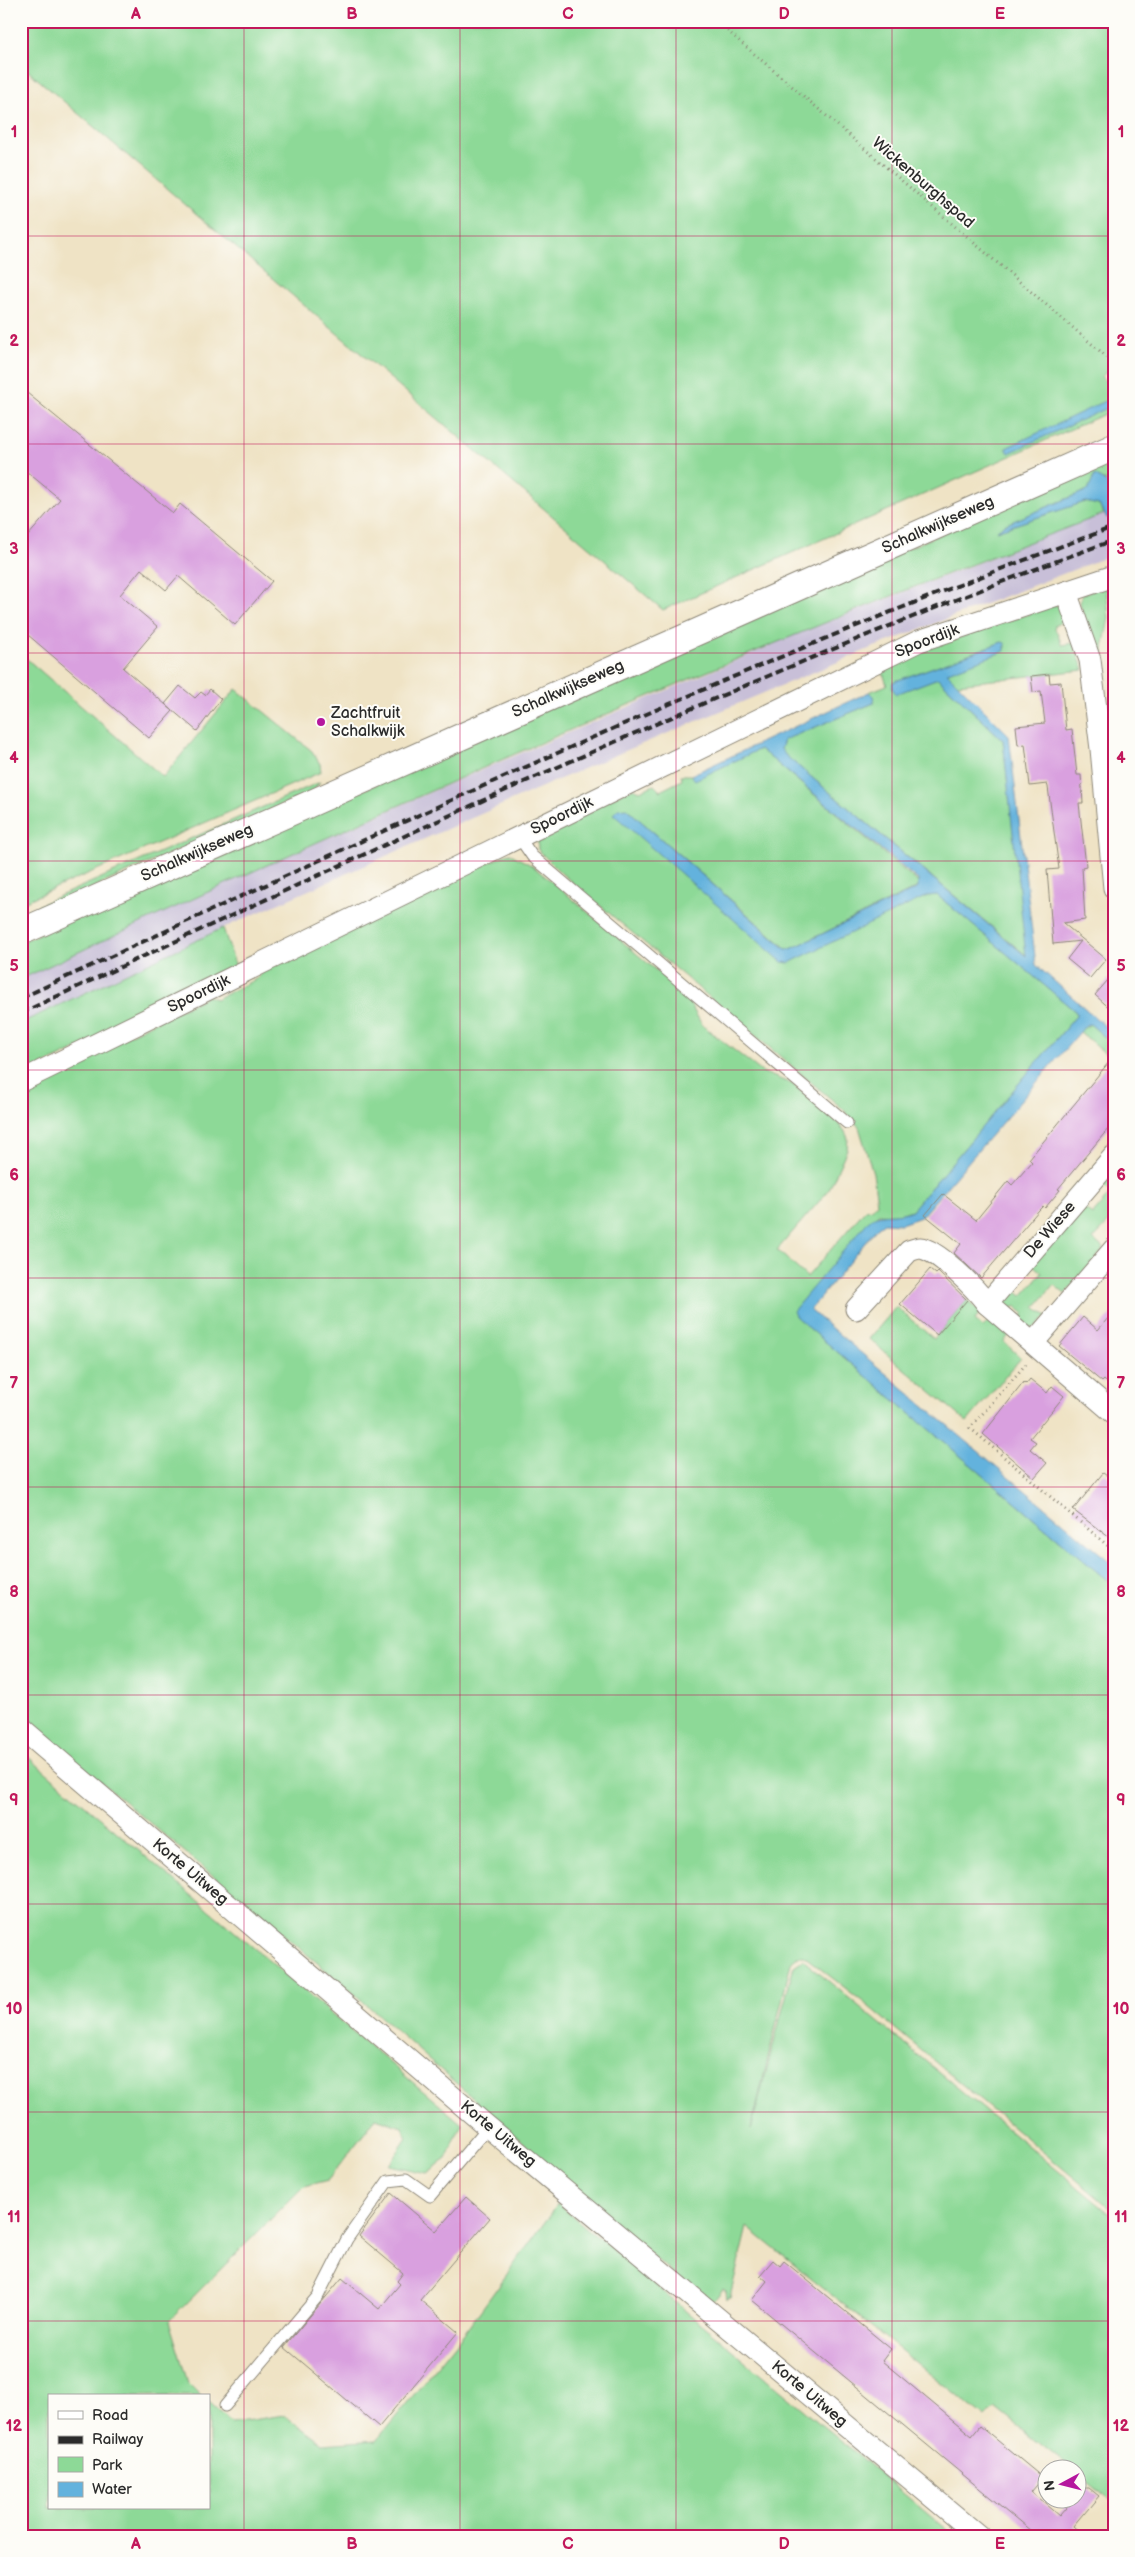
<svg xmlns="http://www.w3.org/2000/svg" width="1135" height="2557" viewBox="0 0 1135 2557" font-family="'Balsamiq Sans',sans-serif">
	<rect width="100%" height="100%" fill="#fdfcf7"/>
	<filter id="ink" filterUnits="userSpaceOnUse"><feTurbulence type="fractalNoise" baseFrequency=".02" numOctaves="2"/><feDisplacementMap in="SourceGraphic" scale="10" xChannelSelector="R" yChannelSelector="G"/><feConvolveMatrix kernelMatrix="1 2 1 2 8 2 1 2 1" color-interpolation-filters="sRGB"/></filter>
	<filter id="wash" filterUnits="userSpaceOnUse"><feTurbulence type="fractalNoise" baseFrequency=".0096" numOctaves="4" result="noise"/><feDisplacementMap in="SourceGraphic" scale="20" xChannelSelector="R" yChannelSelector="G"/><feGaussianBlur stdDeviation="1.12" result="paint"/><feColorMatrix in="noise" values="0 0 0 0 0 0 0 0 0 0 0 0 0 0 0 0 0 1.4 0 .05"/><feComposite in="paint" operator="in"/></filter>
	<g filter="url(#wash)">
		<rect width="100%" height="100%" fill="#efe3c5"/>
		<path fill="#c8bfd8" d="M1114,509V554L869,649L594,764L223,928L21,1023V979L211,890L449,784L798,634Z"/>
		<g fill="#8dd997" stroke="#5c8261">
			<path d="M21,21H1114V365L1101,377L1114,389V410L663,610L21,65Z"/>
			<path d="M1114,457V482L1093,478L1088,490L1004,525L998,530L1085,502L1099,505L1104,514C736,651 377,812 21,979V942Z"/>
			<path d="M1106,585L1109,618L1103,648L1104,661L1096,662L1080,603L1082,595Z"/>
			<path d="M1055,605L1061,606L1067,619L1054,626L1062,645L1073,643L1084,670L957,684L948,674V672L1006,647L1002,642L893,682L897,693L938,678L1003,740L1027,956L786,756L781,749L783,740L874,703L873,696L869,692L887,685L882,670L896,659Z"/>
			<path d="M21,654L163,777L236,689L312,751L320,764L321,772L21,903Z"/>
			<path d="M760,749L919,883L918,887L791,949H787L626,808L782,962L927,896L937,895L1076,1012V1016L912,1210L896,1215L878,1214L795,1316L1114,1586V2211L862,2001L804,1956H797L791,1963L751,2129L794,1966L803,1960L1114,2217V2503L1078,2474V2470L1072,2469L995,2408L985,2418L747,2227L730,2297L727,2299L726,2291L723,2289L712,2303L705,2302L358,1997L21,1715V1088L208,996L216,999L258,978L262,970L509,853L531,865L556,885L685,995L702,1025L762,1072L792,1084L834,1119L844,1130L848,1138L847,1149L829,1190L777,1250L807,1277L865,1210L872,1209L877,1203L873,1173L862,1137L859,1127L843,1109L561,873L538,850L537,835L633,788L640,791L654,785L660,791L682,780L681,775H691L695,779Z"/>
			<path d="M320,782L313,791L21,919V913Z"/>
			<path d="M223,928L237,970L21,1076V1023Z"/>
			<path d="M1090,1024L1114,1045V1061L1079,1031Z"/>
			<path d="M1114,1169V1217L1093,1239L1104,1249L1065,1294L1054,1285L1035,1307L1047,1316L1033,1329L1017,1323L1024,1313L1015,1306L1007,1315C999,1302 1002,1298 1011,1287L1022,1296L1042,1273L1031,1263L1080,1205L1092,1215L1111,1193L1099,1182Z"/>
			<path d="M967,1300L981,1312L975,1320L983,1327L991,1319L1009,1335L1004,1342L1021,1358L967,1422L869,1339L896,1307L934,1339Z"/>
			<path d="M21,1751L462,2124L446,2159L427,2173L389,2165L407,2138L402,2127L376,2118L328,2180L304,2186L169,2321L188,2383L201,2396H49V2508H209V2402L232,2423L284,2415L323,2444L377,2440L465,2332L558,2204L954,2536H21Z"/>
		</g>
		<g fill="#63b2dd" stroke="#476e84">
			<path d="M1114,397V405L1009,453L1006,448Z"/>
			<path d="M1095,475L1107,483L1114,482L1111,500L1113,515L1107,518L1099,505L1085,502L996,531L1004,525L1088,490Z"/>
			<path d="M1002,642L1005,643V651L948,672V674L1009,735L1036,965L1114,1034V1045L1090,1024L1086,1025L921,1217L901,1224L884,1223L877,1228L810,1310L1114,1565V1586L795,1316L793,1311L870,1219C884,1211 898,1217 912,1210L1076,1016V1012L937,895L927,896L789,963L782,962L613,814L618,809L626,808L786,949H791L918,888V880L760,749L695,780L691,775L869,692L873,696L874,703L784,740L781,749L786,756L1026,956L1003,740L938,678L896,694L892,688L893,682Z"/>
		</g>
		<g id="blocks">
			<g fill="#d9a0df">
				<path d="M21,388L173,513L180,504L272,581L235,625L178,576L166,590L141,569L120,595L158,627L123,668L173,711L149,738L21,629V544L60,499L21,467Z"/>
				<path d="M1049,674L1050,683L1061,682L1066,730L1072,729L1077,775H1081L1083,803H1079L1086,866L1082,867L1085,920L1063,923L1106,959L1090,978L1067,959L1081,941L1053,944L1047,870L1059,869L1048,787L1047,784L1030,786L1025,744L1018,745L1016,726L1045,723L1041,691L1033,692L1031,676Z"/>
				<path d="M180,686L195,698L201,692L205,695L210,689L221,699L197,731L165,704Z"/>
				<path d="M1114,973V1012L1095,995Z"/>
				<path d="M1114,1056V1122L1058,1189L1060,1190L1045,1208L1043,1206L1039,1210L981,1278L954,1253L961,1244L925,1215L943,1194L976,1220L1008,1181L1012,1185L1032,1162L1029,1159Z"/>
				<path d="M930,1269L936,1274L938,1272L967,1300L937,1335L900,1304Z"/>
				<path d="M1114,1311V1389L1104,1380L1102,1382L1059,1346L1083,1317L1098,1330Z"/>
				<path d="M1030,1379L1047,1393L1052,1386L1064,1396L1030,1438L1036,1442L1030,1449L1047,1463L1034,1478L983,1434L1024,1382L1026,1384Z"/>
				<path d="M1103,1473L1114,1481V1541L1073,1510Z"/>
				<path d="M391,2193L436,2231L466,2197L490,2218L420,2300L458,2332L379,2427L284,2347L342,2278L379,2309L400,2284L397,2281L403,2273L359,2236Z"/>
				<path d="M773,2260L780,2266L784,2261L891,2349L882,2361L972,2436L980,2426L1043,2478L1031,2492L1059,2516L1073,2500H1078V2495L1083,2488H1089L1099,2496L1074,2526L1085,2536H1037L752,2300L767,2281L760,2275Z"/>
			</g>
		</g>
	</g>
	<g filter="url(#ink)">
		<use href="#blocks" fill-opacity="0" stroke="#8d8778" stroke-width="1"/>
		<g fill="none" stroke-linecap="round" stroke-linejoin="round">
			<defs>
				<g id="service">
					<path d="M519,837L532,856L847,1123"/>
					<path d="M225,2406L318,2296L347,2239L388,2181L406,2179L430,2196L488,2127"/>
				</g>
				<g id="minor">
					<path d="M1066,592L1090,660L1101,749L1114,888"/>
					<path d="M21,1081L919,641L1114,576"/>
					<path d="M987,1304L1114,1156"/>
					<path d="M856,1309L909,1251C912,1250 917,1248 920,1248C937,1249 977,1290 987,1304L1114,1413"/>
					<path d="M1033,1343L1114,1249"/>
					<path d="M21,1728L488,2127L979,2536"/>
				</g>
				<path id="tertiary" d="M21,932L1114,447"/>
			</defs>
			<use href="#service" stroke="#8d8778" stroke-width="13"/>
			<use href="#minor" stroke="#8d8778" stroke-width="23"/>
			<use href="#tertiary" stroke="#8d8778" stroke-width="28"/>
			<g stroke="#8d8778" stroke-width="3" stroke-dasharray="1 4" stroke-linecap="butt">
				<path d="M716,21L1114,363"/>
				<path d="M1026,1364L970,1428L1114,1551"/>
			</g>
			<use href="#service" stroke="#fff" stroke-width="11"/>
			<use href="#minor" stroke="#fff" stroke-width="21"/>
			<use href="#tertiary" stroke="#fff" stroke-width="26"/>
			<g stroke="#2b2b2b" stroke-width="4" stroke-dasharray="8 4" stroke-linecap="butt">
				<path d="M21,998C381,832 740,662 1114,527"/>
				<path d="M21,1013C382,846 740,676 1114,540"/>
			</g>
		</g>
	</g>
	<path fill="none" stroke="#c2185b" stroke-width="1" stroke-opacity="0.55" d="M244,21V2536M460,21V2536M676,21V2536M892,21V2536M21,236H1114M21,444H1114M21,653H1114M21,861H1114M21,1070H1114M21,1278H1114M21,1487H1114M21,1695H1114M21,1904H1114M21,2112H1114M21,2321H1114"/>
	<circle fill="#b5179e" stroke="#fdfcf7" stroke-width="2" cx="321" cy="722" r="5"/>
	<g text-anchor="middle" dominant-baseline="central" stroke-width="4" stroke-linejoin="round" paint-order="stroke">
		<g font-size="16" fill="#2b2b2b" stroke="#fdfcf7">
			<text transform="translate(923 183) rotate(41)">Wickenburghspad</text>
			<text transform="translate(938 525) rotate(-24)">Schalkwijkseweg</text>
			<text transform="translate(927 641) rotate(-21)">Spoordijk</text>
			<text transform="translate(568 689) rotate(-24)">Schalkwijkseweg</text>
			<text transform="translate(562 816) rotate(-26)">Spoordijk</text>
			<text transform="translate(197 853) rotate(-24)">Schalkwijkseweg</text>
			<text transform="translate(199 994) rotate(-26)">Spoordijk</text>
			<text transform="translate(1050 1230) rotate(-49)">De Wiese</text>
			<text transform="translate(190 1872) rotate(40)">Korte Uitweg</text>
			<text transform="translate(498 2134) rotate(40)">Korte Uitweg</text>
			<text transform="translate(809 2394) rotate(40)">Korte Uitweg</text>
		</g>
		<g font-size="16" fill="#2b2b2b" stroke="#fdfcf7" text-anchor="start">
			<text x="331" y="713">Zachtfruit<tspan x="331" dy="18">Schalkwijk</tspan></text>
		</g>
	</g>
	<rect width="1135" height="2557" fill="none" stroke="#fdfcf7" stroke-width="55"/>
	<rect x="48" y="2394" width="162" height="115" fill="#fdfcf7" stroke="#a9a8a5"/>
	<rect x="58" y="2411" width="25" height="8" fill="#ffffff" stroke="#a9a8a5"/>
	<text x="92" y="2420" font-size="15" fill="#2b2b2b">Road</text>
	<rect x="58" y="2436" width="25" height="8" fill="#2b2b2b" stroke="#a9a8a5"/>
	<text x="92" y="2444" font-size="15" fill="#2b2b2b">Railway</text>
	<rect x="58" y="2457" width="25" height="15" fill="#8dd997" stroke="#a9a8a5"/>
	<text x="92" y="2470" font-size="15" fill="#2b2b2b">Park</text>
	<rect x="58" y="2482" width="25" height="15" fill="#63b2dd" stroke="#a9a8a5"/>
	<text x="92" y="2494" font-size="15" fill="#2b2b2b">Water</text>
	<g transform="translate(1062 2484) rotate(263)"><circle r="24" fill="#fdfcf7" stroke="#a9a8a5"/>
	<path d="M0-4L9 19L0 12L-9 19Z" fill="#b5179e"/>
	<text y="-8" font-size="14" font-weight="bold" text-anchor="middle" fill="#2b2b2b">N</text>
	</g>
	<rect x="28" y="28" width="1080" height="2502" fill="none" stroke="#c2185b" stroke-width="2"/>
	<g font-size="16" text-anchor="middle" font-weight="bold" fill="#c2185b">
		<text x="136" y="19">A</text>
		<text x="352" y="19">B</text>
		<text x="568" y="19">C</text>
		<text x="784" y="19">D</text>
		<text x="1000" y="19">E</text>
		<text x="14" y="137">1</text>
		<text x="1121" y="137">1</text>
		<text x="14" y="346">2</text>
		<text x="1121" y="346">2</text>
		<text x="14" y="554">3</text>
		<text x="1121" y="554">3</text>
		<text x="14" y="763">4</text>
		<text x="1121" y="763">4</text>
		<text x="14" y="971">5</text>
		<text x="1121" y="971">5</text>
		<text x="14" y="1180">6</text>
		<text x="1121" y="1180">6</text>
		<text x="14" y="1388">7</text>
		<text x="1121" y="1388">7</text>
		<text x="14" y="1597">8</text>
		<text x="1121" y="1597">8</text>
		<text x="14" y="1805">9</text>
		<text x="1121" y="1805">9</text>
		<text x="14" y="2014">10</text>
		<text x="1121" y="2014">10</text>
		<text x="14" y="2222">11</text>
		<text x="1121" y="2222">11</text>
		<text x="14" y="2431">12</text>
		<text x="1121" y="2431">12</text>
		<text x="136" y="2549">A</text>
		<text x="352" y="2549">B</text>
		<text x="568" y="2549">C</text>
		<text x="784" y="2549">D</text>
		<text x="1000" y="2549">E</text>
	</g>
</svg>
